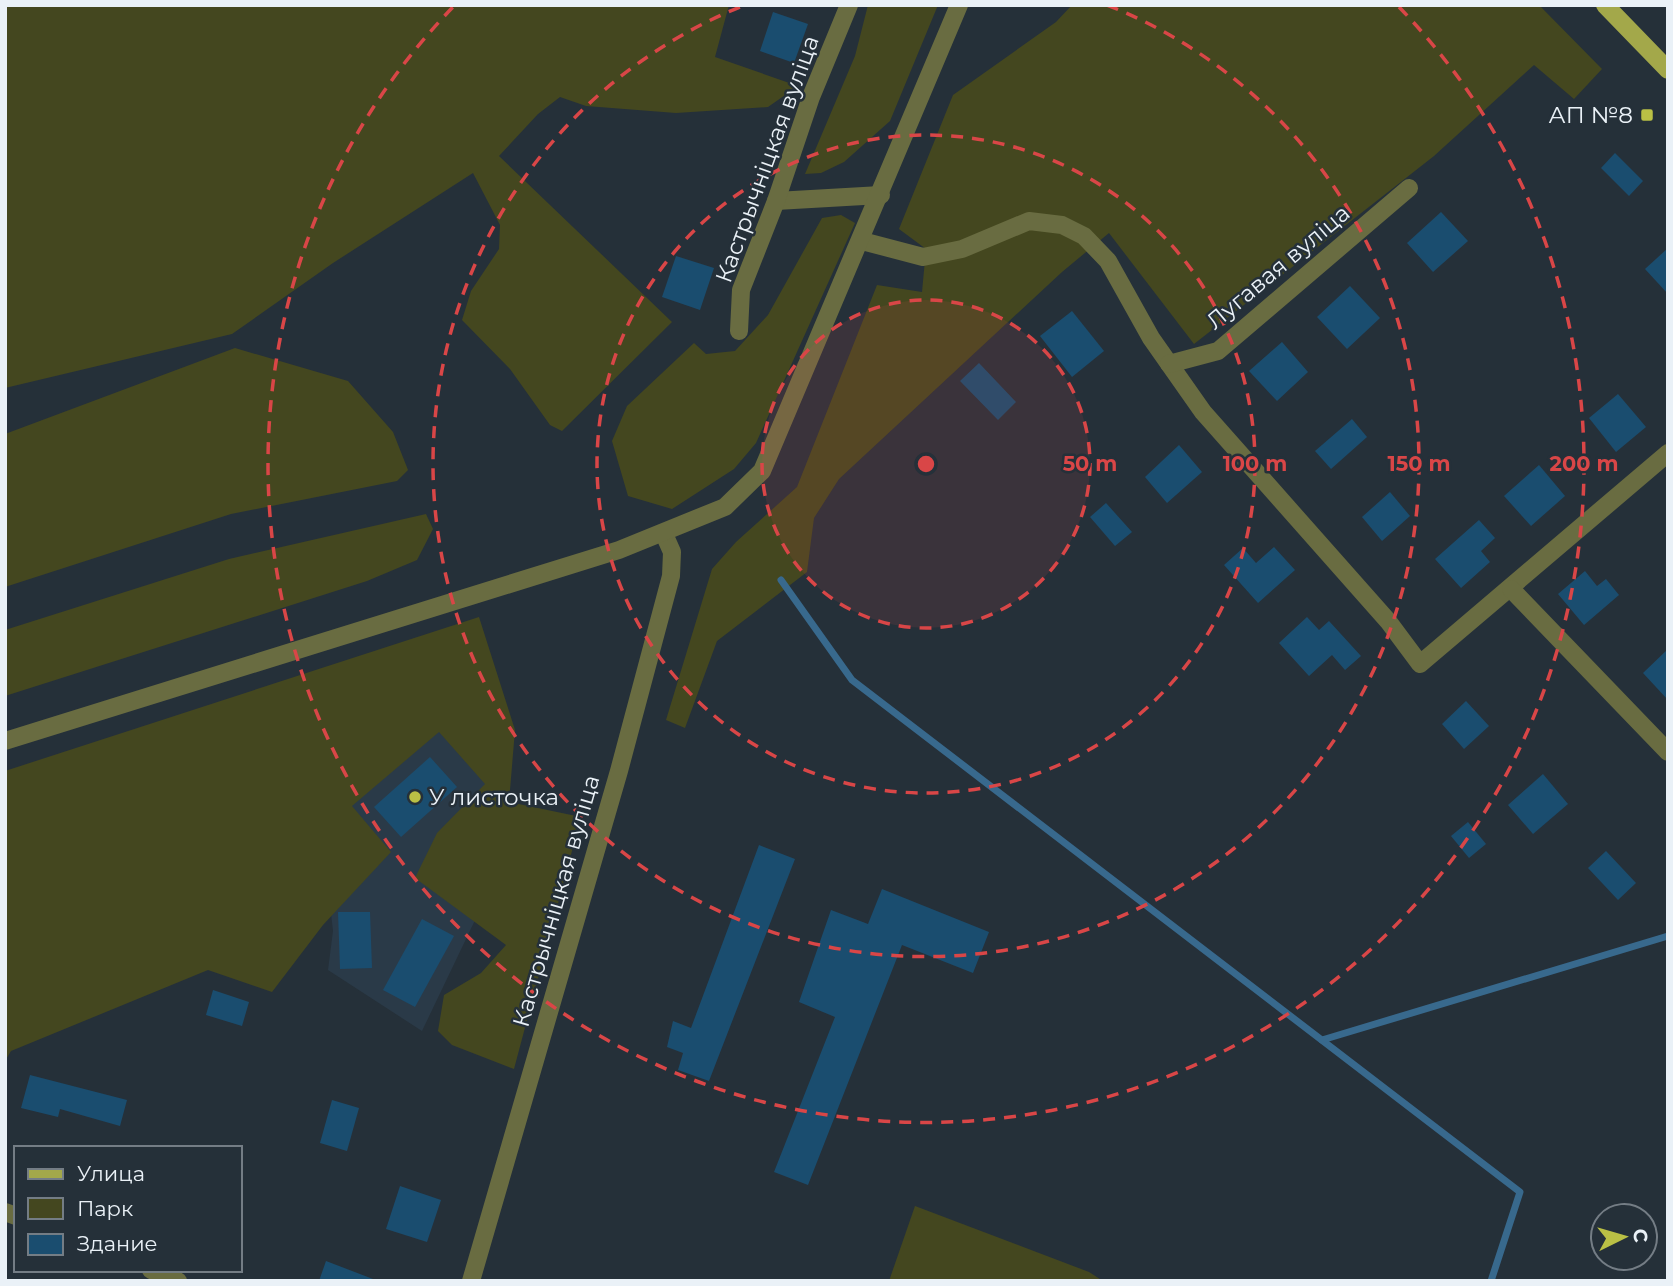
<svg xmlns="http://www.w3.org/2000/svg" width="1673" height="1286" viewBox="0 0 1673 1286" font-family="Montserrat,sans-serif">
	<rect width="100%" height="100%" fill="#253039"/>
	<path fill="#2a3a48" d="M442,709L509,802L510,847L422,1031L328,970L333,931L329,896L286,835Z"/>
	<g fill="#44471f">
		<path d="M5,5H729L715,57L798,86L768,107L676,113L586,106L560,97L538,114L499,156L672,322L562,431L550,425L510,369L462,320L471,291L499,249L500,225L473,173L333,263L232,334L5,388Z"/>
		<path d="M868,5H938L890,121L844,162L821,173L805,174L855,56Z"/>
		<path d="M1072,5H1539L1602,69L1574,99L1534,65L1434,156L1194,344L1109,233L1062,272L839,479L814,518L807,572L717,641L685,728L666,720L712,569L736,542L797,487L877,285L922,292L926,249L899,229L953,95L1056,22Z"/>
		<path d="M841,215L855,223L756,443L734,469L672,509L628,496L612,441L627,406L694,343L706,354L735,351L768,315L822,218Z"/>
		<path d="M235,348L348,381L393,432L408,470L397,481L231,514L5,587V434Z"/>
		<path d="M426,514L433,529L417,560L367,581L5,696V630L229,559Z"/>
		<path d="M479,617L515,730L509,802L581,817L514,1069L452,1045L438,1031L444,995L481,973L506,945L415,878L437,833L485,784L439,732L352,806L391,852L323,925L272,992L208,970L11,1051L5,1061V771Z"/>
		<path d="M915,1206L1089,1272L1103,1281H889Z"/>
	</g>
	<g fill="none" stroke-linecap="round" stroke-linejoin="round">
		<g stroke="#38698d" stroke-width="7">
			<path d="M781,580L852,680L1520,1192L1491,1281"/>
			<path d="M1322,1040L1668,936"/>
		</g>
	</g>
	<g fill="#1a4d6f">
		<path d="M773,12L808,24L794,63L760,51Z"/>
		<path d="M1615,153L1643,181L1629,196L1601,168Z"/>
		<path d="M1441,212L1468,241L1433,272L1407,243Z"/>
		<path d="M1668,248V294L1645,269Z"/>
		<path d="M676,256L714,268L700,310L662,297Z"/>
		<path d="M1350,286L1380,318L1347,349L1317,317Z"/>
		<path d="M1072,311L1104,351L1072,377L1040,336Z"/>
		<path d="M1282,342L1308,372L1277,401L1249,371Z"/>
		<path d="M979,363L1016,402L998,420L960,381Z"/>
		<path d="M1618,394L1646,427L1616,452L1589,418Z"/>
		<path d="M1352,419L1367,437L1331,469L1315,451Z"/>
		<path d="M1179,445L1202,472L1167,503L1145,477Z"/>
		<path d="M1539,465L1565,496L1531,526L1504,496Z"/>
		<path d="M1390,492L1410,516L1382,541L1362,517Z"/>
		<path d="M1106,503L1132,532L1115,546L1090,517Z"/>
		<path d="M1479,520L1495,538L1481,551L1490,562L1461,588L1435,559Z"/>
		<path d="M1274,547L1295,570L1258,603L1224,565L1243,548L1256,563Z"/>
		<path d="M1585,571L1597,586L1606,579L1619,595L1584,625L1558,594Z"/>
		<path d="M1307,617L1319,630L1329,621L1361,656L1345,670L1332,655L1309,676L1279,643Z"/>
		<path d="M1668,649V700L1643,673Z"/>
		<path d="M1466,701L1489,726L1464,749L1442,724Z"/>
		<path d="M430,757L457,787L401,837L374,807Z"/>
		<path d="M1543,774L1568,804L1533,834L1508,805Z"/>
		<path d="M1468,822L1486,844L1469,858L1451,836Z"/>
		<path d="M759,845L795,859L709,1081L678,1070L683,1053L667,1047L673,1021L691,1028Z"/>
		<path d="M1606,851L1636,883L1618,900L1588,868Z"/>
		<path d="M882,889L989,932L973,973L902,945L808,1185L774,1172L835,1017L799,1002L831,910L868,924Z"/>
		<path d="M338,912H370L372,968L340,969Z"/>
		<path d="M422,919L454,936L415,1007L383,990Z"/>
		<path d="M213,990L249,1002L242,1026L206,1015Z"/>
		<path d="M30,1075L127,1100L120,1126L60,1109L58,1117L21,1108Z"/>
		<path d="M332,1100L359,1108L347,1151L320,1143Z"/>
		<path d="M400,1186L441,1200L427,1242L386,1229Z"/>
		<path d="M326,1261L373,1279V1281H319Z"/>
	</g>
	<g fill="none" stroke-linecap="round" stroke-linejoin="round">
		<g stroke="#696c41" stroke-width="18">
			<path d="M776,201L881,195"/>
			<path d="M862,241L923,257L962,249L1029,221L1062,225L1084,236L1108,261L1151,338L1203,412L1388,621L1420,664L1668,453"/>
			<path d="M739,331L741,290L776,201L811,97L849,5"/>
			<path d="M1169,364L1218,351L1409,188"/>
			<path d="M1511,589L1668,752"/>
			<path d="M5,1212L16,1216"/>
			<path d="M151,1270L178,1281"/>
			<path d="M471,1281L619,771L671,576L672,552L664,534"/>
		</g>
		<path stroke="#696c41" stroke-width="18" d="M5,741L619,550L725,507L762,471L959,5"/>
		<path stroke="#a3a84a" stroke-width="18" d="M1605,5L1668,70"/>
	</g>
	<circle cx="926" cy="464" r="164" fill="#d94647" fill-opacity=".12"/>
	<g fill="none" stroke="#d94647" stroke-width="3.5" stroke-dasharray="12 9">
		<circle cx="926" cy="464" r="164"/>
		<circle cx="926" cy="464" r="329"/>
		<path d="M1107 5A493 493 0 1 1 745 5"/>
		<path d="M1399 7A658 658 0 1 1 453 7"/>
	</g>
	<g fill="#bac045" stroke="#253039" stroke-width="2.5">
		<rect x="1640" y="108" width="14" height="14" rx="3.5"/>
		<circle cx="415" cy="797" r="7"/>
	</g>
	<g text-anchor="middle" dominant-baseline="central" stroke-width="5" stroke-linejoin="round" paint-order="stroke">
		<g font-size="23" fill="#eaf1f7" stroke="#253039" text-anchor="end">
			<text x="1633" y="115">АП №8</text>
			<text x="429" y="797" text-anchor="start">У листочка</text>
		</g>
		<g font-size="23" fill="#eaf1f7" stroke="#253039">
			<text transform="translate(767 159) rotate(-70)">Кастрычніцкая вуліца</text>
			<text transform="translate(1278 267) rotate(-40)">Лугавая вуліца</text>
			<text transform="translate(556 901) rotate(-74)">Кастрычніцкая вуліца</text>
		</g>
	</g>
	<circle cx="926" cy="464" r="10" fill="#d94647" stroke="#253039" stroke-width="3.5"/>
	<g font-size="21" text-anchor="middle" font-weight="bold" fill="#d94647" stroke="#253039" stroke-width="5" stroke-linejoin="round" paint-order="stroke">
		<text x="1090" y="471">50 m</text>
		<text x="1255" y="471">100 m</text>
		<text x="1419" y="471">150 m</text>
		<text x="1584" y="471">200 m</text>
	</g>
	<rect width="1673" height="1286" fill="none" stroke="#eaf1f7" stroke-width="14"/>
	<rect x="14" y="1146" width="228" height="126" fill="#253039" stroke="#747d85" stroke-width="2"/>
	<rect x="28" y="1169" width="35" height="10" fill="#a3a84a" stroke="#747d85" stroke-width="2"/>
	<text x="77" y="1181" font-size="21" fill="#eaf1f7">Улица</text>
	<rect x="28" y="1198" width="35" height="21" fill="#44471f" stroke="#747d85" stroke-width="2"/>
	<text x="77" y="1216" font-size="21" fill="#eaf1f7">Парк</text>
	<rect x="28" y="1234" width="35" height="21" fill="#1a4d6f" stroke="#747d85" stroke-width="2"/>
	<text x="77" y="1251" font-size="21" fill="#eaf1f7">Здание</text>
	<g transform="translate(1624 1237) rotate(85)"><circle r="33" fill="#253039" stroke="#747d85" stroke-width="2"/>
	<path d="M0-5L12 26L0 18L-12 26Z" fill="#bac045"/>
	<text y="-10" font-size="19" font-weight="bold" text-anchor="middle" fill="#eaf1f7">С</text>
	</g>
</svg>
